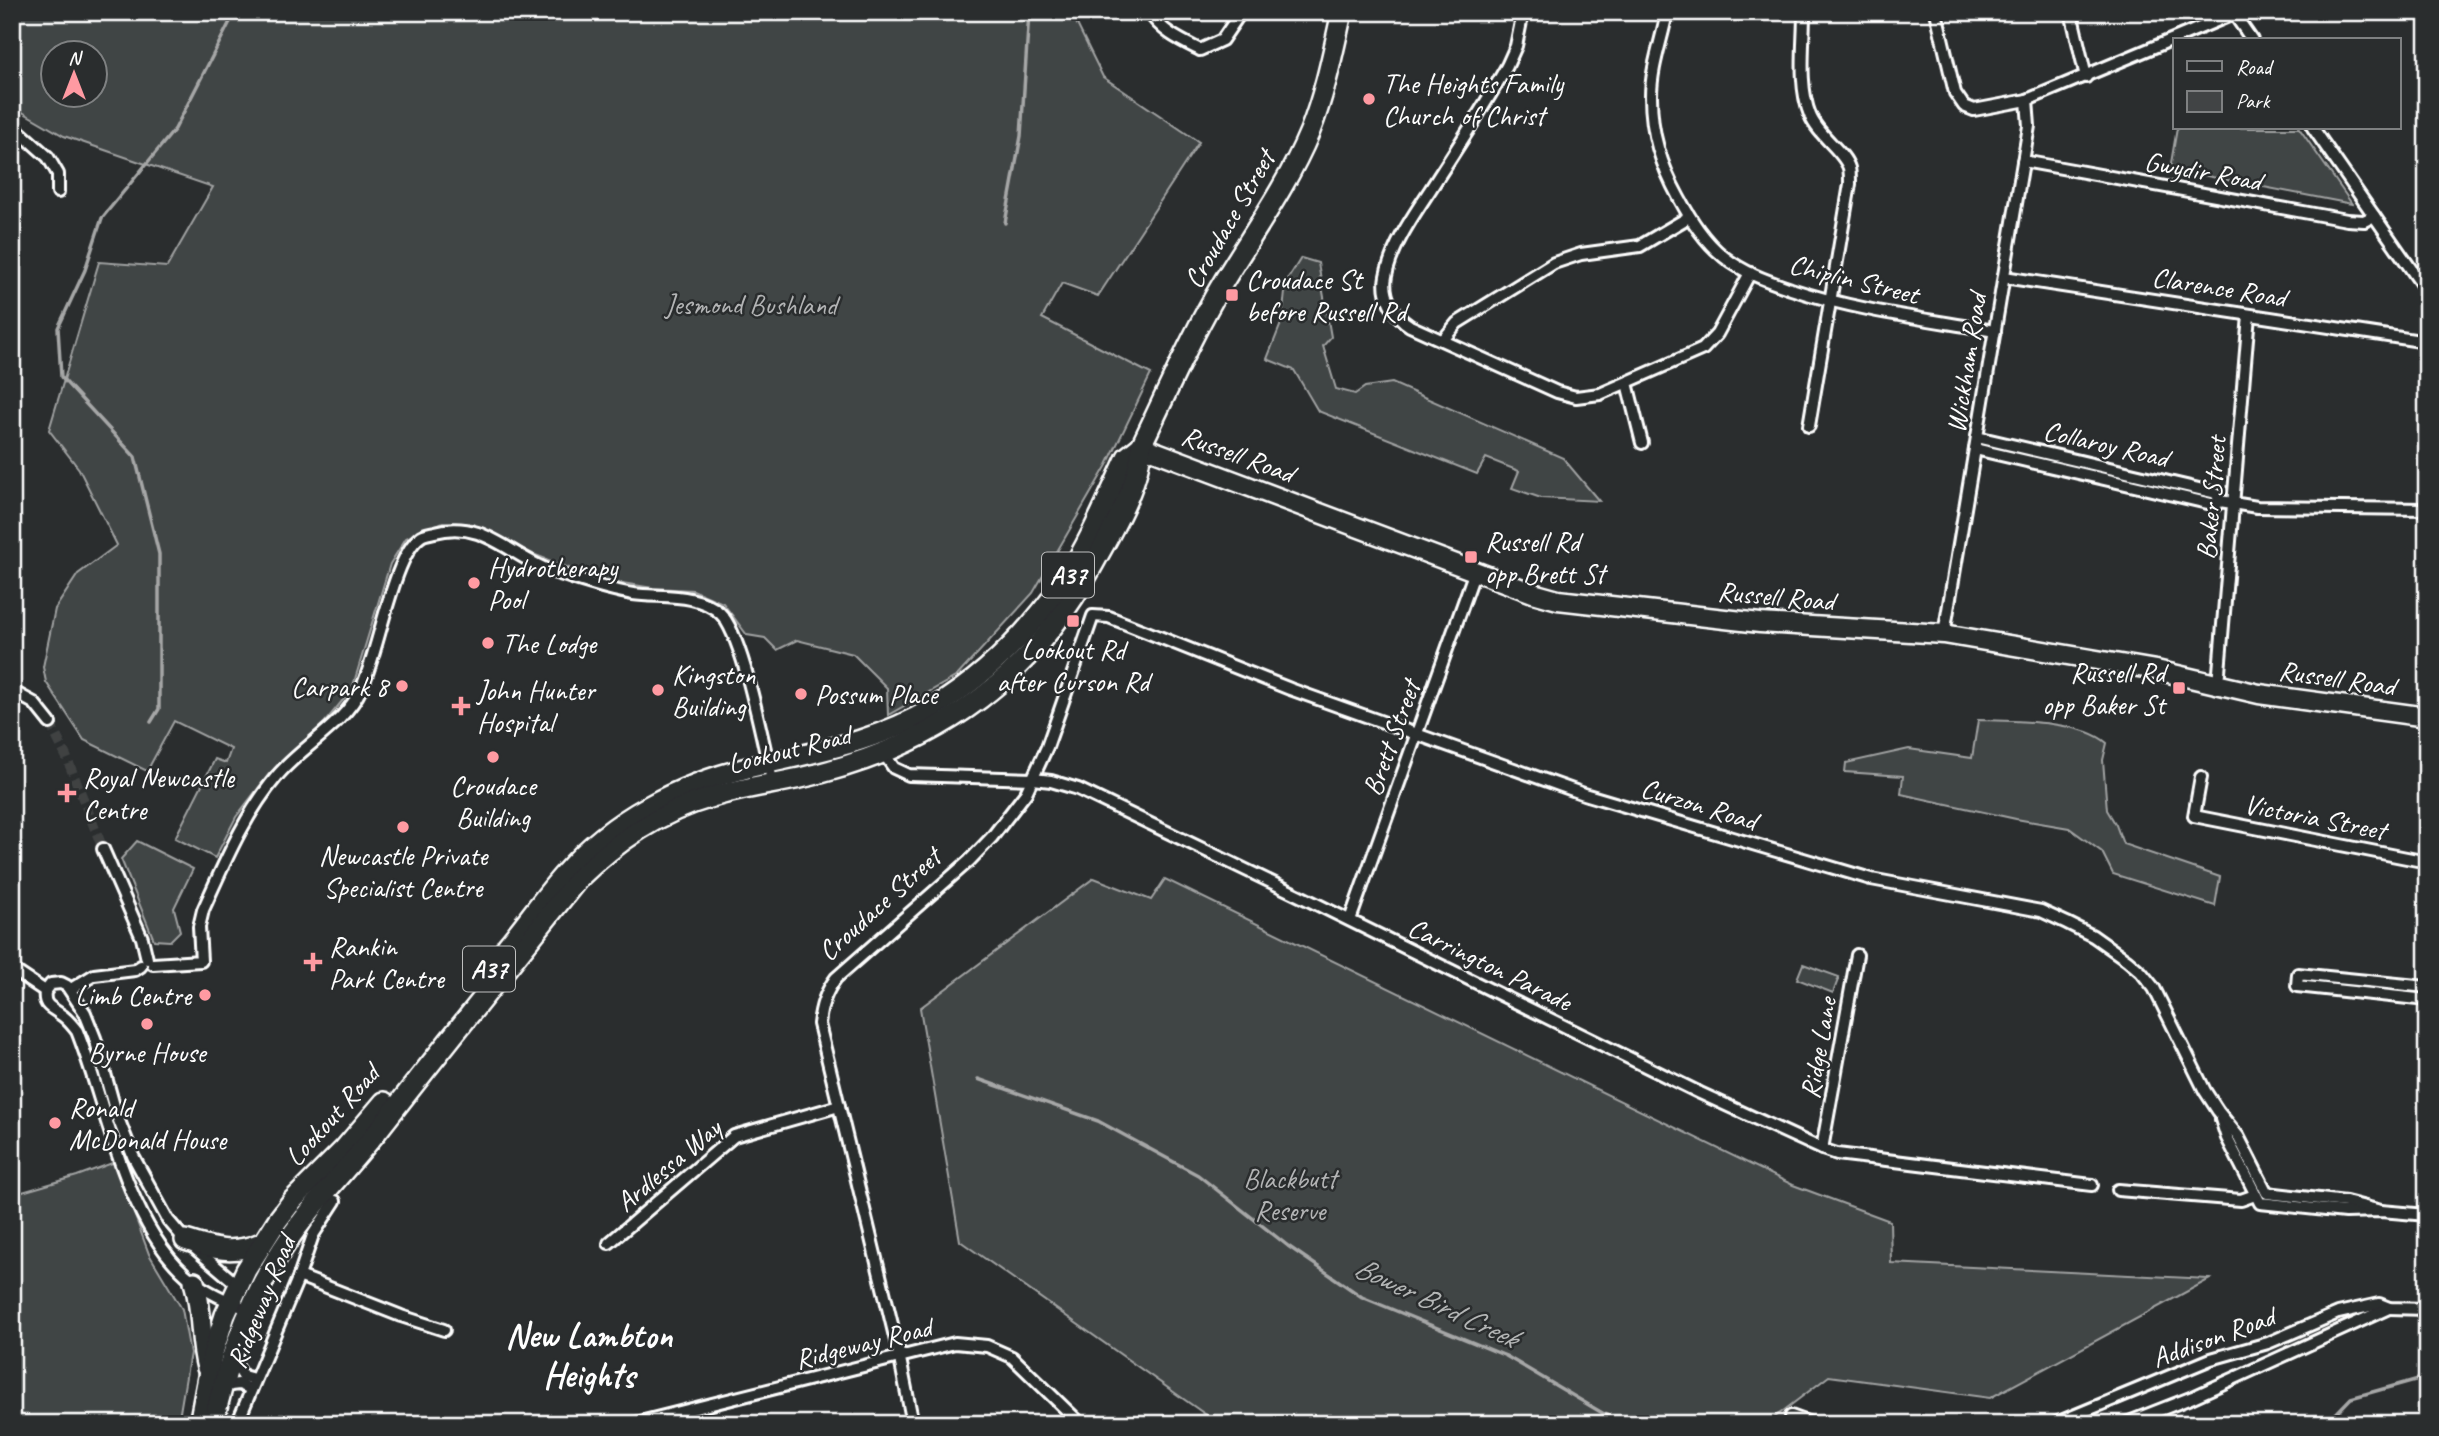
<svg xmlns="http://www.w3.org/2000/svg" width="2439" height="1436" viewBox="0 0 2439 1436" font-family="Caveat,sans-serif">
	<rect width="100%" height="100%" fill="#2a2d2e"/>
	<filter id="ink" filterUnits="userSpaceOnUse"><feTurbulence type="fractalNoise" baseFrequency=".0143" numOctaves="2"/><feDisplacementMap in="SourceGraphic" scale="14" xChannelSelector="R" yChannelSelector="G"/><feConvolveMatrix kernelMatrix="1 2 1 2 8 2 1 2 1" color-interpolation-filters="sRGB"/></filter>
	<g filter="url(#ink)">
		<g fill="#414445" stroke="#a0a2a2" stroke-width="2" fill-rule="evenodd">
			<path d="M12,12H1071L1103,77L1199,142L1098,296L1062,283L1042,318L1151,374L1107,465L1033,593L957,676L888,715L887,688L853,654L797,640L777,650L765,638L747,635L723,603L693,590L653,588L597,579L533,554L472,524L443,522L406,538L390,564L352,689L325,722L269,774L236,817L215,858L175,838L215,759L226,763L231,749L174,721L147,771L84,740L46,682L43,667L55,609L78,574L117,545L79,469L49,430L99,262L167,267L213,187L64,136L12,106ZM52,52H94V94H52Z"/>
			<path d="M2177,128H2299L2352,204L2170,169Z"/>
			<path d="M1301,258L1318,263L1331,337L1323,346L1336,389L1355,394L1365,387L1392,383L1563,458L1599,501L1541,498L1512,488L1519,471L1486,458L1477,474L1318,411L1294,370L1267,359L1282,321L1286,282Z"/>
			<path d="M1978,720C2013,721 2081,720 2107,743L2103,760L2107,810L2116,825L2123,844L2220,877L2215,906L2113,874L2102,852L2069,828L2016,819L1901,794L1903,776L1845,772L1846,763L1909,749L1972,758Z"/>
			<path d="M137,841L193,869L174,908L180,931L170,941L154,940L121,859Z"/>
			<path d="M1094,878L1151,900L1165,879L1793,1185L1890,1221L1891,1263L2210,1279L1990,1398L1829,1376L1766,1424H1219L960,1241L920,1008Z"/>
			<path d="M1803,964L1839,977L1833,993L1797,979Z"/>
			<path d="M115,1162L149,1254L182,1309L190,1353L178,1424H12V1195L77,1176Z"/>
		</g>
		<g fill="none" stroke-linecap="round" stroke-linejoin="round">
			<g stroke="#a6a7a7" stroke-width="3.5">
				<path d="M1005,223L1021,136L1029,12"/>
				<path d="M151,722L159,709V554L135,457L61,377L58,328L85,270L102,218L175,129L235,12"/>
				<path d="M978,1079L1098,1121L1198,1175L1288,1246L1362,1297L1506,1356L1621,1424"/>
				<path d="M2326,1424L2351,1398L2422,1378"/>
			</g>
			<path stroke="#3f4243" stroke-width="10" stroke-dasharray="10 5" stroke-linecap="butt" d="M50,723L66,756L103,849"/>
			<defs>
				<g id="street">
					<path d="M1149,12C1162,32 1180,40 1200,50L1222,40L1241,12"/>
					<path d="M1523,12L1516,46L1507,66C1483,109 1456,149 1430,190C1413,216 1392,246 1386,276C1382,296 1394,316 1410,326L1557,392L1576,397L1600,394L1703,349L1717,334L1750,273"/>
					<path d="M1667,12C1662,40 1651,67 1651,96C1651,134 1661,165 1679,198C1691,220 1704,241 1724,257C1744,273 1768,281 1791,289C1857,311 1926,319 1995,331"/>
					<path d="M1804,12C1804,45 1798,85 1810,115C1818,136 1844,151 1849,168C1850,172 1850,179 1850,184L1809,426"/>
					<path d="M1936,12L1955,93L1964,106L1974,110L2027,100L2238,12"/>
					<path d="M2071,12L2086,77"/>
					<path d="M2234,14L2252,40"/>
					<path d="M12,125L48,157L58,174V192"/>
					<path d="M2313,128L2427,292"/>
					<path d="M2023,161L2347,220L2364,221L2374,216"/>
					<path d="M2004,277L2427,342"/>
					<path d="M1443,340L1457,323L1554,263L1581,254L1640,246L1689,217"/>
					<path d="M1627,383L1642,443"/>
					<path d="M1977,437L2216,493L2220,501"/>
					<path d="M1975,449L2216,505L2220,501L2257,507L2427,509"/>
					<path d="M1944,634L2029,126L2027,100"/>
					<path d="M2218,684L2249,315"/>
					<path d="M12,691L34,703L50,723"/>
					<path d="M884,754L894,768L909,775L1033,779L1051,781L1078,789L1302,897L1700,1093L1822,1149L1837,1154L2092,1185"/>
					<path d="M2201,777L2194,816L2427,862"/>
					<path d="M103,849L142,938L147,959"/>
					<path d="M1350,920L1475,571"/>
					<path d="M153,964L201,961L199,927L203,910C224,864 244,815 277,776C301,747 345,724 361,689C378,654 393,556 420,537C423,534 431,533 435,532C484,518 513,559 556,573C582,581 607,590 633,594C661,598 697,592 720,613C744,636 763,746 773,784"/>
					<path d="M12,969L45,991"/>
					<path d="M2427,987L2298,974L2297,986L2427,1000"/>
					<path d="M71,989L94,975L135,970L141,966"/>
					<path d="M2221,1119L2227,1138L2260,1203L2345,1212L2381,1211L2427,1215"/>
					<path d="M1822,1149L1857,955"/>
					<path d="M2118,1190L2241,1200L2255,1195"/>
					<path d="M609,1243L734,1136L839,1106"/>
					<path d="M299,1276L401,1316L444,1330"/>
					<path d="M240,1287L185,1240L168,1220L133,1156L116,1113L95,1038L85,1013L67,986L61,983L51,984L45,992C43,1006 51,1007 60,1014C67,1018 72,1025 77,1031C107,1106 126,1229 193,1281C210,1294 229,1302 250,1310"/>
					<path d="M231,1357L243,1376L254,1379"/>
					<path d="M222,1386L239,1384L251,1389"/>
					<path d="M1791,1416L1813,1424"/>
					<path d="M237,1424L299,1276L313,1235L335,1201"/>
					<path d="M632,1424L955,1343L987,1346L1012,1357L1081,1424"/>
					<path d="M913,1424L898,1349L819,1024C821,1006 825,993 836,978L969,861L992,837L1026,793L1047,747L1093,616L1109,617L1290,689L1584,794L1871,879L2041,911L2067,923L2093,936L2127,960L2141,972L2154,988L2205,1091L2218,1111L2238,1136L2267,1193L2346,1202L2381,1211"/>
					<path d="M2054,1424L2211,1359L2268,1343L2338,1313L2379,1304L2389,1308L2427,1309"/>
					<path d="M2124,1424L2193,1397L2389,1308"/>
				</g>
				<path id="primary" d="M1141,446L1533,593L1558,600L1760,623L1944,634L2156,670L2259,694L2427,717"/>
				<g id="highway">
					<path d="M507,946C527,922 545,895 566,872C613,818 679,785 747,768C813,752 873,744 933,708C986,676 1030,631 1065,580C1090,542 1108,498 1127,457L1141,446"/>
					<path d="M185,1240C213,1249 233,1255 261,1243"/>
					<path d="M194,1282C203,1310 199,1338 207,1368"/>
					<path d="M199,1424L212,1356L225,1315L246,1270L277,1221L293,1200L344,1149L384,1102"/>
					<path d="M213,1424C228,1359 251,1294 289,1239C317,1198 353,1163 383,1124C447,1042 513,961 578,879C617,841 659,812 712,797C747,786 785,783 821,773C943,741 1033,676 1094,563C1112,530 1140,484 1141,446C1168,390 1193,332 1225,279C1255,230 1288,184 1310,131C1325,93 1333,52 1342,12"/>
				</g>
			</defs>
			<use href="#street" stroke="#fff" stroke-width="16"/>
			<use href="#primary" stroke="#fff" stroke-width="23"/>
			<use href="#highway" stroke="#fff" stroke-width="24"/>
			<use href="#street" stroke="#2a2d2e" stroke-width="10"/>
			<use href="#primary" stroke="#2a2d2e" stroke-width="18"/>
			<use href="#highway" stroke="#2a2d2e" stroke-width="19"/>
		</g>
	</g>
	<g fill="#ff9aa2" stroke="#2a2d2e" stroke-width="2.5">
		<circle cx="1369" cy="99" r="7"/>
		<rect x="1225" y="288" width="14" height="14" rx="3.5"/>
		<rect x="1464" y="550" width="14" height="14" rx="3.5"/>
		<circle cx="474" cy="583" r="7"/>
		<rect x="1066" y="614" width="14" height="14" rx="3.5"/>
		<circle cx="488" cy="643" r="7"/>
		<circle cx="402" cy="686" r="7"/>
		<rect x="2172" y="681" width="14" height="14" rx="3.5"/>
		<circle cx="658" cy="690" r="7"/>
		<circle cx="801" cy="694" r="7"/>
		<path d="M457.5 695.5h7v7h7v7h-7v7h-7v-7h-7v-7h7z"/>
		<circle cx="493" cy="757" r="7"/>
		<path d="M63.5 782.5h7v7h7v7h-7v7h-7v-7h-7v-7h7z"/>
		<circle cx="403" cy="827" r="7"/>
		<path d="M309.5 951.5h7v7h7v7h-7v7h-7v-7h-7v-7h7z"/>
		<circle cx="205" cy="995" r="7"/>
		<circle cx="147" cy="1024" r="7"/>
		<circle cx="55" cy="1123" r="7"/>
	</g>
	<g text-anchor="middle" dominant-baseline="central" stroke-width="5" stroke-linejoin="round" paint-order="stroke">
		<g fill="#2a2d2e" stroke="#bfc0c0" stroke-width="2">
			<rect x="1042" y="552.5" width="52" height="45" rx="5"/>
			<rect x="463" y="946.5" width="52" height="45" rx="5"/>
		</g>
		<g font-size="26" font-weight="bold" fill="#fff">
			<text x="1068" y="575">A37</text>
			<text x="489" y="969">A37</text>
		</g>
		<g font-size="28" fill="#fff" stroke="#2a2d2e" text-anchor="start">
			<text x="1383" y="83">The Heights Family<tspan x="1383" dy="32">Church of Christ</tspan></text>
			<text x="1246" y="279">Croudace St<tspan x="1246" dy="32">before Russell Rd</tspan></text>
			<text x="1485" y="541">Russell Rd<tspan x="1485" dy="32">opp Brett St</tspan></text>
			<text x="488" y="567">Hydrotherapy<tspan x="488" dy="32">Pool</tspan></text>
			<text x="502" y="643">The Lodge</text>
			<text x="1073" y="649" text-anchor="middle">Lookout Rd<tspan x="1073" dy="32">after Curson Rd</tspan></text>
			<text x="2165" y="672" text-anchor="end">Russell Rd<tspan x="2165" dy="32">opp Baker St</tspan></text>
			<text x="672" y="674">Kingston<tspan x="672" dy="32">Building</tspan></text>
			<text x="388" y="686" text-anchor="end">Carpark 8</text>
			<text x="477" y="690">John Hunter<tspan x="477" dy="32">Hospital</tspan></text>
			<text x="815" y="694">Possum Place</text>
			<text x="83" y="777">Royal Newcastle<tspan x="83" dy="32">Centre</tspan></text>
			<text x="493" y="785" text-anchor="middle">Croudace<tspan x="493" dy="32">Building</tspan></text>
			<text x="403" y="855" text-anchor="middle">Newcastle Private<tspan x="403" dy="32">Specialist Centre</tspan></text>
			<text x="329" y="946">Rankin<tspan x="329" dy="32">Park Centre</tspan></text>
			<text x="191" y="995" text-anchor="end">Limb Centre</text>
			<text x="147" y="1052" text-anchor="middle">Byrne House</text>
			<text x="69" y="1107">Ronald<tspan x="69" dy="32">McDonald House</tspan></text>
		</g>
		<g font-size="28" fill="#fff" stroke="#2a2d2e">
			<text transform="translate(2203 171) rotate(10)">Gwydir Road</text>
			<text transform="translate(1229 219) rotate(-60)">Croudace Street</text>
			<text transform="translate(1854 279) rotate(14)">Chiplin Street</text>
			<text transform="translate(2219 287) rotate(9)">Clarence Road</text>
			<text transform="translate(1966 363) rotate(-81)">Wickham Road</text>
			<text transform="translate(2106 444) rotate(13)">Collaroy Road</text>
			<text transform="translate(1238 454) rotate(20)">Russell Road</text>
			<text transform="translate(2211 498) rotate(-85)">Baker Street</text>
			<text transform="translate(1776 596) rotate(5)">Russell Road</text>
			<text transform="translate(2337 678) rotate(8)">Russell Road</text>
			<text transform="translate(1391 738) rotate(-70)">Brett Street</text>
			<text transform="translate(789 749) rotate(-14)">Lookout Road</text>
			<text transform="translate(1699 804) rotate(17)">Curzon Road</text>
			<text transform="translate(2315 817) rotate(11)">Victoria Street</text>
			<text transform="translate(879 904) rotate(-42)">Croudace Street</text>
			<text transform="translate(1490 964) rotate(26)">Carrington Parade</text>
			<text transform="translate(1818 1048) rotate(-80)">Ridge Lane</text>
			<text transform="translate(332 1115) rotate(-48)">Lookout Road</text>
			<text transform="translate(668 1165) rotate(-40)">Ardlessa Way</text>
			<text transform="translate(261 1302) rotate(-68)">Ridgeway Road</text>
			<text transform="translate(2213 1337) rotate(-20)">Addison Road</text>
			<text transform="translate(863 1343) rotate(-14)">Ridgeway Road</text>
		</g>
		<g font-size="28" fill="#b3b4b5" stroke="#2a2d2e">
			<text x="751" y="304">Jesmond Bushland</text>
			<text x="1290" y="1178">Blackbutt<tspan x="1290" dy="32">Reserve</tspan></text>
		</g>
		<g font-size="30" font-style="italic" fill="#b4b6b6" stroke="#2a2d2e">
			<text transform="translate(1436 1302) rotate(25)">Bower Bird Creek</text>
		</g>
		<g font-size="35" font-weight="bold" fill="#fff" stroke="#2a2d2e">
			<text x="589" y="1335">New Lambton<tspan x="589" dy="40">Heights</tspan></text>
		</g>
	</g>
	<rect width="2439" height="1436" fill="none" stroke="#2a2d2e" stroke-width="42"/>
	<rect x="21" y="21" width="2397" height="1394" fill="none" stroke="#fff" stroke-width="2.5" filter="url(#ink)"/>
	<rect x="2173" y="38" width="228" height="91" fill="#2a2d2e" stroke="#7f8182" stroke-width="2"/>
	<rect x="2187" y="61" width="35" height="10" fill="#2a2d2e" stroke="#7f8182" stroke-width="2"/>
	<text x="2236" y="74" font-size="21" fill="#ffffff">Road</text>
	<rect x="2187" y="91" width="35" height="21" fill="#414445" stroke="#7f8182" stroke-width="2"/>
	<text x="2236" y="108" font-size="21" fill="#ffffff">Park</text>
	<g transform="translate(74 74)"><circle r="33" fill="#2a2d2e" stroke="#7f8182" stroke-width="2"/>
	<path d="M0-5L12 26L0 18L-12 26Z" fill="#ff9aa2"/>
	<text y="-10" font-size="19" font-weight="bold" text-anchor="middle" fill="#ffffff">N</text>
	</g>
</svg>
